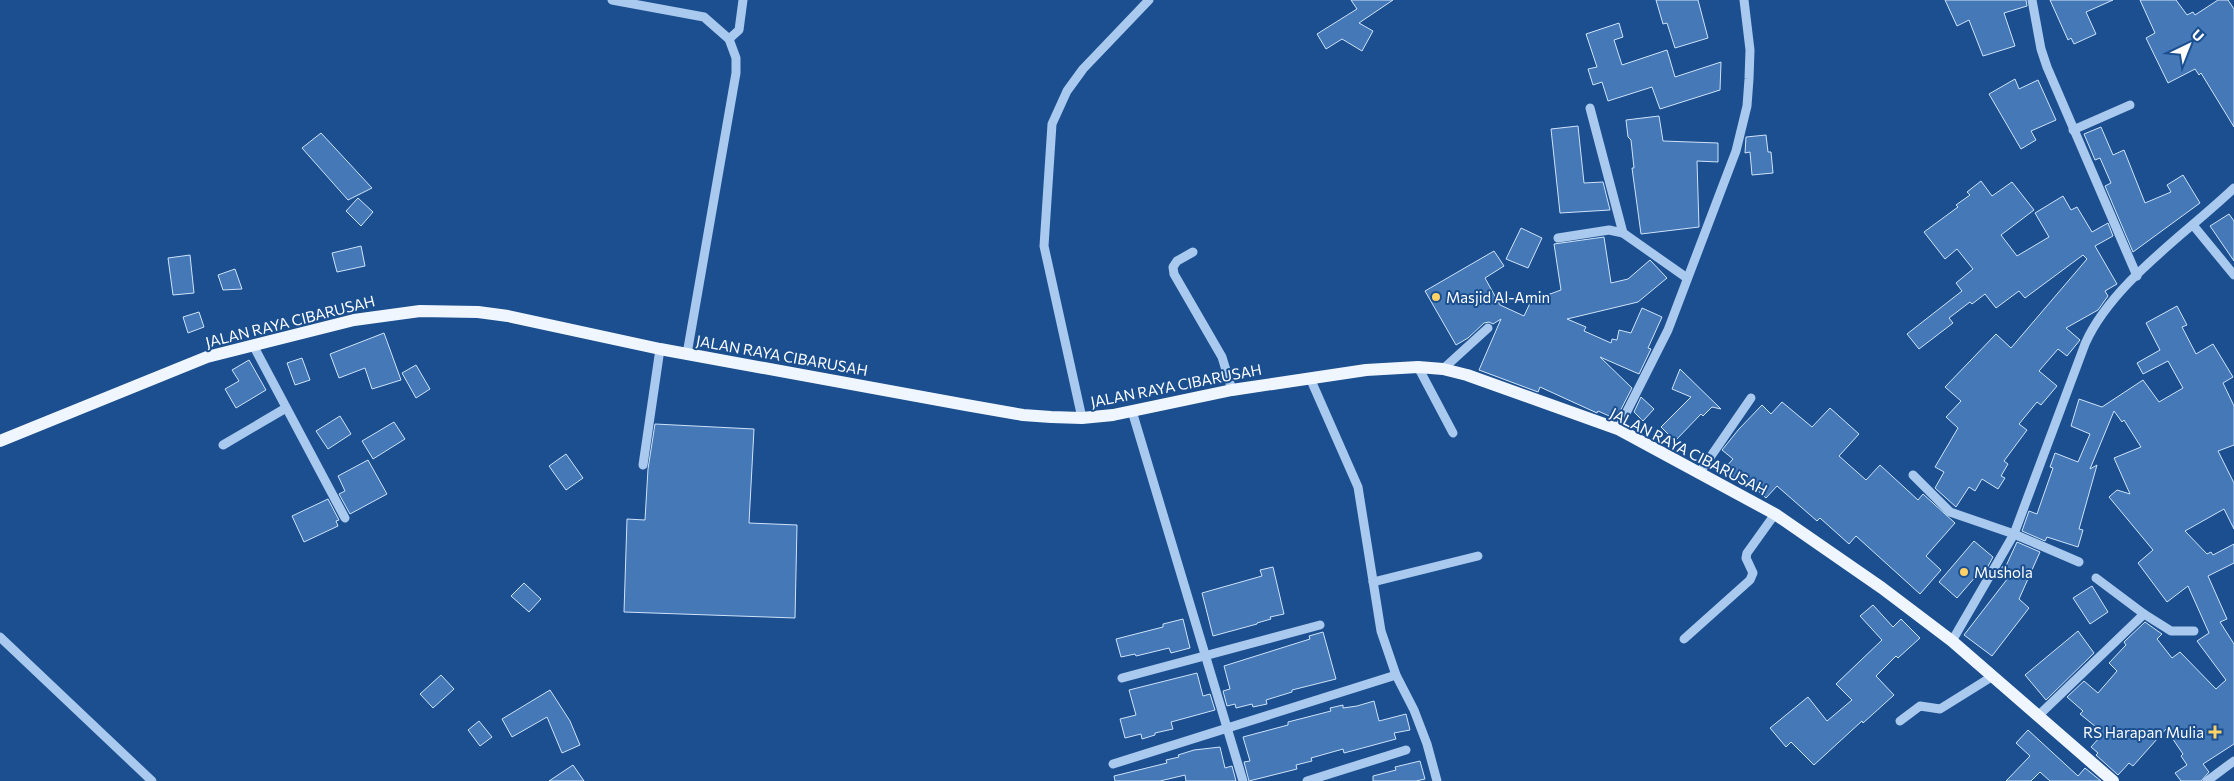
<svg xmlns="http://www.w3.org/2000/svg" width="2234" height="781" viewBox="0 0 2234 781" font-family="Commissioner,sans-serif">
	<rect width="100%" height="100%" fill="#1b4f8f"/>
	<g fill="#4478b7" stroke="#cfe3fa">
		<path d="M1351,0H1393L1359,23L1373,31L1362,51L1342,39L1326,49L1317,34L1357,9Z"/>
		<path d="M1656,0H1698L1708,38L1675,48L1667,23L1663,24Z"/>
		<path d="M1945,0H2026L2027,6L2004,13L2015,46L1983,56L1969,20L1957,26Z"/>
		<path d="M2050,0H2113L2086,12L2096,34L2074,44L2071,38L2068,40Z"/>
		<path d="M2140,0H2176L2187,15L2193,12L2195,15L2218,0H2228L2234,9V127L2201,73L2199,75L2195,69L2168,83L2146,38L2155,33Z"/>
		<path d="M1619,23L1623,37L1614,40L1622,65L1667,50L1675,77L1721,62L1720,90L1660,109L1652,87L1608,101L1602,82L1593,85L1588,69L1597,67L1586,34Z"/>
		<path d="M2015,79L2019,89L2038,80L2056,120L2031,131L2036,140L2021,149L1989,94Z"/>
		<path d="M1659,116L1663,141L1718,143V162L1697,161L1699,227L1641,234L1632,168H1634L1631,140L1628,137L1626,120Z"/>
		<path d="M1578,126L1584,183L1603,182L1610,210L1560,213L1551,129Z"/>
		<path d="M2101,127L2113,155L2124,150L2145,203L2171,192L2167,185L2183,175L2200,203L2133,252L2105,186L2111,183L2100,158L2095,160L2084,134Z"/>
		<path d="M321,133L372,188L348,200L302,148Z"/>
		<path d="M1766,135L1768,152H1771L1773,173L1752,175L1750,152L1745,153L1746,137Z"/>
		<path d="M1981,181L1992,196L2012,182L2034,210L2001,235L2017,256L2049,237L2035,213L2063,196L2071,210L2077,207L2092,232L2108,223L2113,236L2095,246L2117,284L2105,291L2108,296L2098,310L2066,328L2080,340L2067,356L2058,349L2039,371L2057,386L2041,405L2037,402L2019,424L2027,430L2004,461L2008,464L2001,476L2005,478L1998,489L1982,479L1975,491L1969,487L1956,507L1935,488L1944,472L1935,467L1958,428L1946,417L1961,401L1945,387L1996,334L2011,348L2087,259L2083,255L2025,298L2019,291L1996,308L1985,294L1972,304L1970,302L1949,318L1953,323L1919,349L1907,334L1962,291L1956,283L1973,269L1957,249L1945,259L1924,232L1958,207L1956,205L1970,195L1967,192Z"/>
		<path d="M358,198L373,212L361,226L346,211Z"/>
		<path d="M2229,214L2234,221V261L2210,226Z"/>
		<path d="M1521,228L1542,238L1528,268L1506,259Z"/>
		<path d="M1604,237L1611,283L1628,279L1650,260L1667,278L1638,302L1567,319L1586,327L1584,331L1611,343L1612,339L1617,340L1619,330L1631,333L1642,308L1662,317L1648,348L1651,349L1639,374L1600,357L1632,388L1616,419L1598,411L1597,413L1540,387L1538,392L1479,370L1501,319L1493,324L1489,322L1484,323L1468,338L1456,345L1425,291L1494,251L1504,266L1485,278L1500,305L1524,316L1531,301L1561,290L1554,244Z"/>
		<path d="M361,246L365,266L337,272L332,253Z"/>
		<path d="M190,255L194,293L173,295L168,258Z"/>
		<path d="M235,269L242,289L223,290L218,275Z"/>
		<path d="M2177,306L2187,325L2182,327L2196,354L2213,344L2233,377L2223,383L2234,406V445L2218,451L2234,483V529L2224,509L2185,531L2207,554L2211,552L2213,555L2234,544V563L2208,576L2227,619L2220,622L2234,644V744L2203,764L2209,772L2201,781H2181L2175,773L2187,765L2181,756L2183,754L2166,729L2133,766L2129,763L2118,775L2096,755L2098,753L2091,747L2100,737L2093,731L2096,727L2080,714L2083,711L2067,697L2084,681L2098,693L2117,671L2109,663L2126,645L2124,642L2145,622L2162,634L2157,639L2172,658L2180,652L2216,689L2226,680L2197,641L2209,633L2188,586L2167,602L2138,563L2153,550L2109,497L2117,490L2130,494L2114,458L2141,447L2124,420L2122,422L2114,411L2090,469L2097,465L2079,529L2083,530L2078,547L2047,537L2045,541L2022,531L2029,511L2037,514L2053,468L2050,467L2055,453L2078,462L2090,434L2071,426L2079,399L2102,407L2143,380L2159,402L2183,388L2168,361L2143,374L2137,363L2160,350L2146,323Z"/>
		<path d="M199,312L204,327L188,333L183,317Z"/>
		<path d="M384,333L401,380L372,389L365,368L339,378L330,354Z"/>
		<path d="M302,358L310,380L295,385L287,363Z"/>
		<path d="M249,360L266,390L236,408L225,389L239,381L232,370Z"/>
		<path d="M416,365L430,389L416,398L402,373Z"/>
		<path d="M1680,369L1721,409L1712,407L1703,416L1701,414L1675,441L1661,427L1691,397L1672,389Z"/>
		<path d="M1641,397L1654,409L1643,421L1634,412Z"/>
		<path d="M1782,402L1812,427L1830,408L1859,434L1839,456L1866,480L1880,465L1918,500L1923,494L1955,523L1926,556L1941,570L1920,594L1856,536L1849,544L1820,518L1817,521L1777,486L1766,498L1739,474L1734,478L1724,469L1733,459L1722,450L1739,429L1762,405L1771,414Z"/>
		<path d="M340,416L351,434L328,449L316,431Z"/>
		<path d="M394,422L405,439L373,459L362,441Z"/>
		<path d="M655,424L754,429L749,523L797,525L795,618L624,612L627,519L645,520L648,469Z"/>
		<path d="M566,454L583,478L566,490L549,466Z"/>
		<path d="M368,460L387,494L350,514L339,494L345,491L338,476Z"/>
		<path d="M328,499L339,520L336,521L338,526L304,542L292,516Z"/>
		<path d="M1974,541L1993,557L1987,568L1984,567L1957,598L1939,582Z"/>
		<path d="M2017,542L2040,552L2019,599L2029,608L1992,656L1964,635L2008,578L1998,574L2003,566L2005,568Z"/>
		<path d="M1273,567L1284,614L1270,617L1271,619L1257,623V624L1213,636L1202,593L1262,576L1260,570Z"/>
		<path d="M524,583L541,599L529,612L511,596Z"/>
		<path d="M2092,586L2108,612L2090,624L2073,598Z"/>
		<path d="M1873,605L1893,627L1901,619L1920,638L1898,658L1896,656L1876,676L1894,695L1863,723L1862,721L1851,731L1814,765L1791,742L1786,747L1770,728L1808,697L1827,721L1852,700L1836,684L1882,640L1860,616Z"/>
		<path d="M1183,619L1190,648L1171,653L1169,648L1136,656L1135,654L1121,657L1116,639L1163,627V624Z"/>
		<path d="M2078,631L2094,653L2046,700L2025,675Z"/>
		<path d="M1323,632L1336,679L1292,690V692L1266,700L1267,704L1253,707L1252,704L1236,708L1235,704L1227,706L1223,691L1230,689L1224,666L1310,639L1309,636Z"/>
		<path d="M1197,673L1203,696L1210,694L1215,710L1171,722L1173,729L1155,733V735L1142,739L1141,734L1125,738L1120,719L1136,715L1129,690Z"/>
		<path d="M441,675L454,689L433,708L420,694Z"/>
		<path d="M550,690L570,721L580,745L562,753L547,717L512,737L502,719Z"/>
		<path d="M1374,701L1379,721L1406,714L1410,730L1394,733L1396,739L1344,753L1343,749L1311,758L1312,761L1296,765L1297,769L1249,781L1244,762L1250,761L1243,737L1288,725V722L1331,711L1330,708L1343,705V708L1357,706Z"/>
		<path d="M479,721L492,737L480,746L468,730Z"/>
		<path d="M2028,730L2078,776L2085,768L2101,781H2050L2040,772L2031,781H2006L2030,756L2016,743Z"/>
		<path d="M1220,747L1225,768L1232,766L1236,781H1186L1185,775L1160,781H1115L1114,776L1167,763L1166,760L1179,757L1178,755L1194,750Z"/>
		<path d="M1420,761L1425,779L1416,781H1373V776L1396,770L1395,767Z"/>
		<path d="M573,765L584,781H549Z"/>
	</g>
	<g fill="none" stroke-linecap="round" stroke-linejoin="round">
		<g stroke="#a9c9ee" stroke-width="9">
			<path d="M612,0L704,17L729,39L736,58V73L687,354"/>
			<path d="M2032,0L2041,49L2047,67L2137,276"/>
			<path d="M729,39L739,30L743,0"/>
			<path d="M1590,108L1623,233"/>
			<path d="M2073,130L2130,105"/>
			<path d="M2193,225L2234,275"/>
			<path d="M1558,238L1609,230L1623,233L1687,278"/>
			<path d="M1193,252L1177,261L1173,267L1174,274L1222,357L1232,390"/>
			<path d="M253,345L345,518"/>
			<path d="M1418,367L1453,433"/>
			<path d="M1443,369L1488,328"/>
			<path d="M1310,378L1358,487L1381,631L1396,675L1414,710L1427,744L1437,781"/>
			<path d="M1132,411L1243,781"/>
			<path d="M1082,418L1044,246L1052,124L1067,91L1083,69L1149,0"/>
			<path d="M1618,429L1668,330L1736,151L1747,106L1749,79L1750,50L1744,0"/>
			<path d="M223,445L286,408"/>
			<path d="M643,465L660,349"/>
			<path d="M1700,472L1751,398"/>
			<path d="M1913,475L1950,512L2014,534L2079,562"/>
			<path d="M2096,578L2144,614L2171,631H2194"/>
			<path d="M1373,582L1478,556"/>
			<path d="M0,637L152,781"/>
			<path d="M1684,639L1750,580L1753,573L1746,558L1747,553L1775,514"/>
			<path d="M1952,641L2014,534L2085,344C2112,283 2186,234 2234,188"/>
			<path d="M1122,678L1320,625"/>
			<path d="M2039,715L2144,614"/>
			<path d="M1900,721L1920,706L1940,709L1993,676"/>
			<path d="M1113,764L1396,675"/>
			<path d="M1307,781L1406,750"/>
			<path d="M2207,781L2234,761"/>
		</g>
		<path stroke="#f0f6ff" stroke-width="12" d="M0,441L207,357L354,320L420,311L478,312L508,316L660,349L966,405L1023,415L1051,417L1082,418L1113,415L1232,390L1366,370L1418,367L1443,369L1467,375L1618,429L1775,514L1882,588L1952,641L2113,781"/>
	</g>
	<g fill="#ffd166" stroke="#1b4f8f" stroke-width="2">
		<circle cx="1436" cy="297" r="5"/>
		<circle cx="1964" cy="572" r="5"/>
		<path d="M2212.5 724.5h5v5h5v5h-5v5h-5v-5h-5v-5h5z"/>
	</g>
	<g text-anchor="middle" dominant-baseline="central" stroke-width="4" stroke-linejoin="round" paint-order="stroke">
		<g font-size="15" fill="#fff" stroke="#1b4f8f" text-anchor="start">
			<text x="1446" y="297">Masjid Al-Amin</text>
			<text x="1974" y="572">Mushola</text>
			<text x="2204" y="732" text-anchor="end">RS Harapan Mulia</text>
		</g>
		<g font-size="15" fill="#fff" stroke="#1b4f8f">
			<text transform="translate(290 321) rotate(-14)">JALAN RAYA CIBARUSAH</text>
			<text transform="translate(782 355) rotate(10)">JALAN RAYA CIBARUSAH</text>
			<text transform="translate(1176 385) rotate(-11)">JALAN RAYA CIBARUSAH</text>
			<text transform="translate(1689 451) rotate(27)">JALAN RAYA CIBARUSAH</text>
		</g>
	</g>
	<g transform="translate(2189 45) rotate(43)" stroke="#1b4f8f" stroke-width="4" paint-order="stroke">
	<path d="M0-4L9 19L0 12L-9 19Z" fill="#ffffff"/>
	<text y="-8" font-size="14" font-weight="bold" text-anchor="middle" fill="#ffffff">U</text>
	</g>
</svg>
